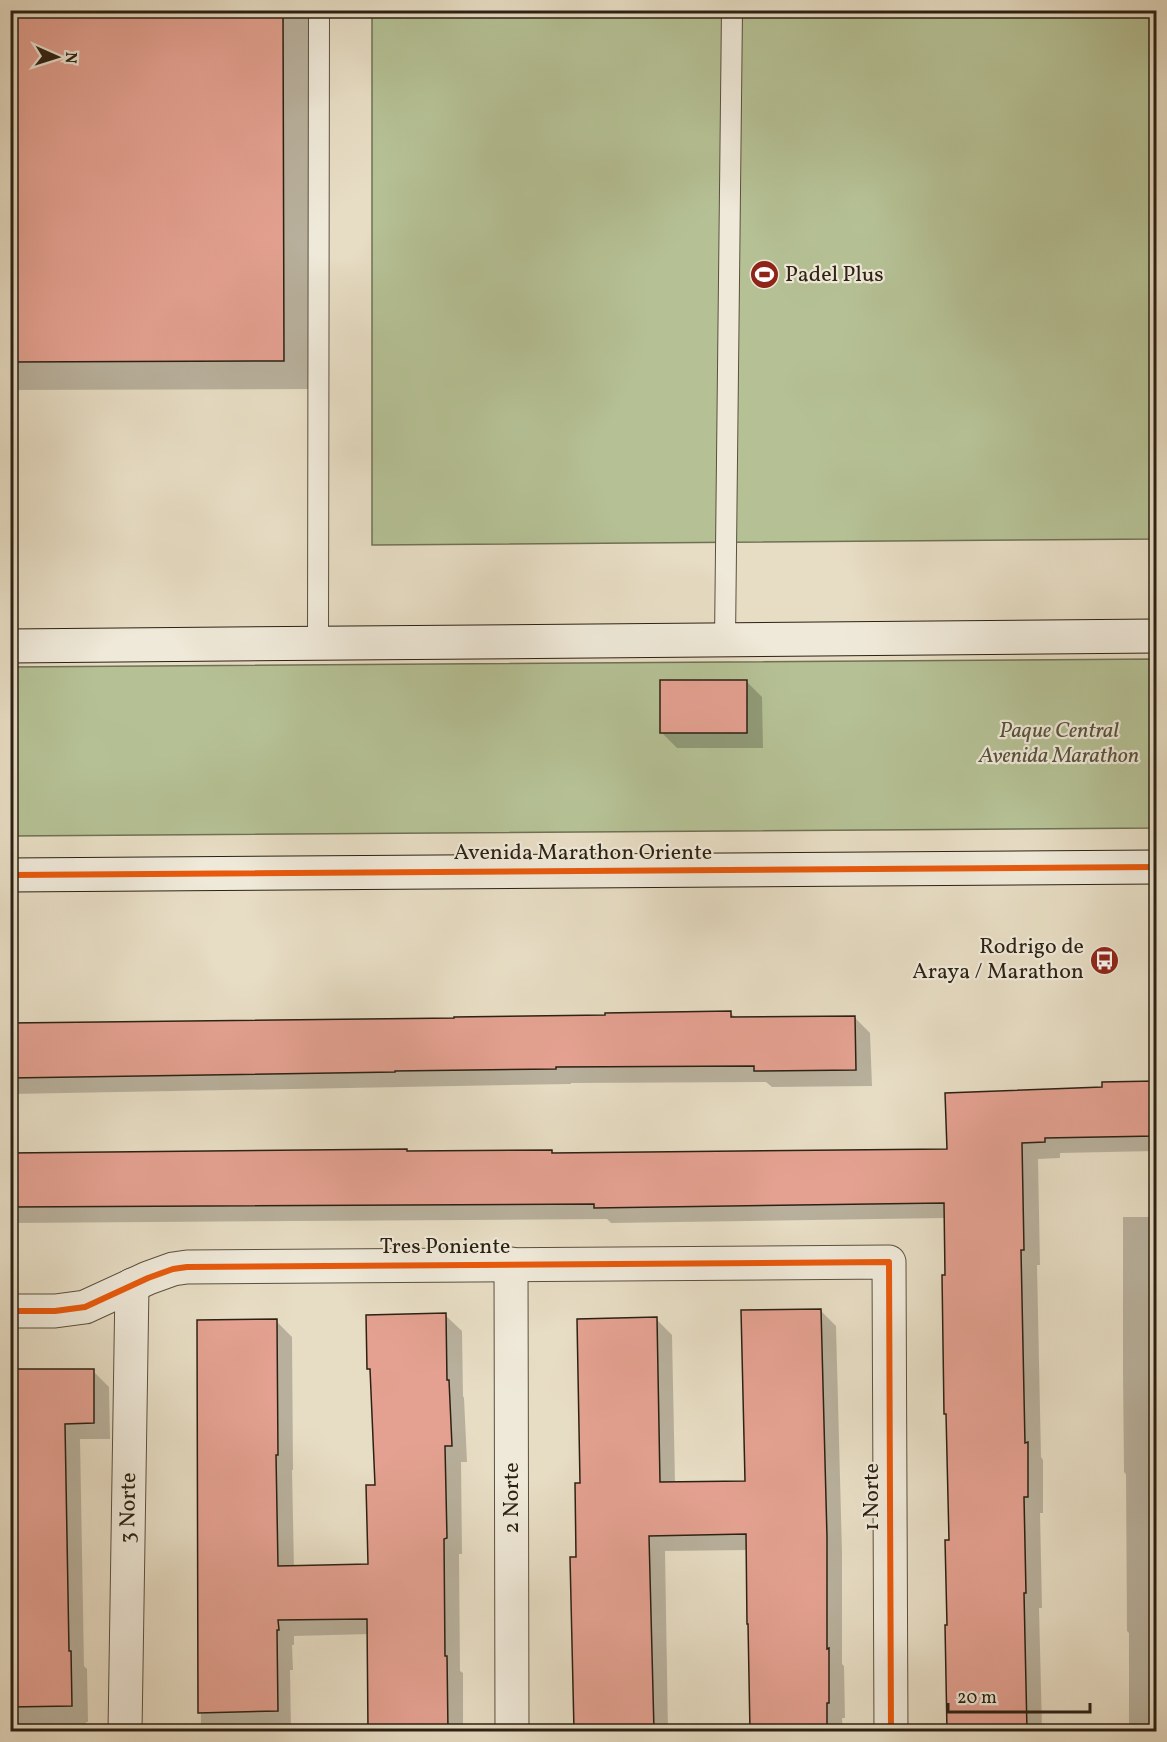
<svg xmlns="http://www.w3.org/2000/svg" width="1167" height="1742" viewBox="0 0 1167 1742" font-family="Vollkorn,serif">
	<rect width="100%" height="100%" fill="#e7ddc4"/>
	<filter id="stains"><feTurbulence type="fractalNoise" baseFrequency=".00333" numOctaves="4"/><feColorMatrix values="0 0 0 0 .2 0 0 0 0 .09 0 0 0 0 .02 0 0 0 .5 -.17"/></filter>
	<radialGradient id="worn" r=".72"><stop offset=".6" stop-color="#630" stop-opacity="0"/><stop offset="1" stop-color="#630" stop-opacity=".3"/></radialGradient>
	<g fill="#b5c195" stroke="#707154" stroke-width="1.5">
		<path d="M372,11H1156V539L372,545Z"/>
		<path d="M1156,659V828L11,836L10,667Z"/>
	</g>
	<g fill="#0003">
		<path d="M10,10H311L312,389L10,390Z"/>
		<path d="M746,681L762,697L763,748H677L661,732Z"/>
		<path d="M731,1013L737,1019L854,1017L870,1033L872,1086L772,1087L766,1082L571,1083V1084L10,1094V1025L455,1019Z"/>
		<path d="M1156,1083V1151L1060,1153V1158L1038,1159L1040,1265H1037L1041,1457L1043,1460V1513H1040L1042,1608H1039L1042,1729L1043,1732H949L946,1627H948L951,1541L948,1416L945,1414V1218L611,1223L607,1219L10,1223V1154L407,1151L408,1152H551L554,1155L949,1150L1104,1088L1103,1084Z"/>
		<path d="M1123,1217H1156V1732H1129V1633L1127,1631L1126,1474L1124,1472L1123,1374Z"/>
		<path d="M820,1310L836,1326L842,1553V1664L844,1666L845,1718H842L843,1732H749V1728H751L748,1550L665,1551L668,1732H575L571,1559H577L582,1484L656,1319L672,1335L675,1483L747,1482Z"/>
		<path d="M445,1315L462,1331L463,1396L464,1398L467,1462H461L462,1554H459L460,1671L463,1673V1732H369V1634L294,1636V1645H292L293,1670H290L291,1732H201L198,1322L276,1321L292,1337L293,1470H292L294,1567L369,1566L376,1486L371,1371L369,1369Z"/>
		<path d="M10,1371H93L109,1387L110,1439H80L84,1666L87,1669L88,1722H86V1732H10Z"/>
	</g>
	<g fill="#e4a191" stroke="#2c2113" stroke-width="1.5">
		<path d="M10,10H283L284,361L10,362Z"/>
		<rect x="660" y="680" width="87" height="53"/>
		<path d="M731,1011V1017L855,1016L856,1070L754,1071V1066L556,1067V1069L395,1071V1072L10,1078V1023L454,1018V1017L605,1015V1013Z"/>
		<path d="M1156,1081V1136L1045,1138V1142L1022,1143L1024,1250H1021L1025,1443L1028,1442V1497H1024L1026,1593H1024L1027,1731H947L945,1625H947L945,1540H949L946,1414H944L942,1275H945L944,1203L594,1208V1204L10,1207V1153L407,1149V1151L552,1150V1153L947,1149L945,1093L1102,1087V1082Z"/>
		<path d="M821,1309L827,1537V1649L829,1648V1703H827V1731H750L748,1624H747L746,1534L649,1536L654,1731H574L570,1557H576L575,1483H580L577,1319L657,1317L660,1482L745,1481L741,1310Z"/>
		<path d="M446,1313L447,1380H449L452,1446H445L447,1538L444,1539L445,1656H447L448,1731H368L367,1619L278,1620L279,1630H277L278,1711L198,1713L197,1320L277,1319L278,1455H276L278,1566L368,1564L366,1485H375L370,1369H367L366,1315Z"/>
		<path d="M10,1369H94V1423L65,1424L69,1651H71L72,1706L10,1707Z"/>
	</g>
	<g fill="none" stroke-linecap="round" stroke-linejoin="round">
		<defs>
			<g id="service">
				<path d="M725,640L732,10"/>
				<path d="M318,643L319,10"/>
			</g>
			<g id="minor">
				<path d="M511,1264L512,1732"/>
				<path d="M10,1311H55L85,1307L148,1278L173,1269L187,1267L889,1262L891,1732"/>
				<path d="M125,1732L132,1285"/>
			</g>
			<g id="secondary">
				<path d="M10,646L1156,636"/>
				<path d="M10,875L1156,867"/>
			</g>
		</defs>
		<use href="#service" stroke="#5b503f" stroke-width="22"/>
		<use href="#minor" stroke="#5b503f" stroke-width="35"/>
		<use href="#secondary" stroke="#2c2113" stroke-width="35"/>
		<use href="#service" stroke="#efe9d9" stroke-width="20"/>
		<use href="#minor" stroke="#efe9d9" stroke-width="33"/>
		<use href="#secondary" stroke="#efe9d9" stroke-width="33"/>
		<defs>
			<g id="cycleway">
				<path d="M10,875L1156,867"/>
				<path d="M10,1311H55L85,1307L148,1278L173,1269L187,1267L889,1262L891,1732"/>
			</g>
		</defs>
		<use href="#cycleway" stroke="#efe9d9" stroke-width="10"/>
		<use href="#cycleway" stroke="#e8590c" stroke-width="6"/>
	</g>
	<defs>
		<symbol id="stadium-disc" viewBox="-11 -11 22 22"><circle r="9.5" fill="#8f2418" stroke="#efe9d9"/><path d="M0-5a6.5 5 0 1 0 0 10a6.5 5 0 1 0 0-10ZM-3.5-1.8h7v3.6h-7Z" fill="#fff"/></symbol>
		<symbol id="bus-disc" viewBox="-11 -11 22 22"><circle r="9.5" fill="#8f2418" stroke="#efe9d9"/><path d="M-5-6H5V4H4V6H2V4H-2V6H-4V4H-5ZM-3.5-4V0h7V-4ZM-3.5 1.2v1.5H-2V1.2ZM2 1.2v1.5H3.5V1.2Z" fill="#fff"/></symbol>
	</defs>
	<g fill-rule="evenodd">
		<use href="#stadium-disc" x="748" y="258" width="33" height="33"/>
		<use href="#bus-disc" x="1088" y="944" width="33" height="33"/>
	</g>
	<g text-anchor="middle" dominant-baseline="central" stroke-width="4.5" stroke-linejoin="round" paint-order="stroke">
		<g font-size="22" fill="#2c2113" stroke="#efe9d9" text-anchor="start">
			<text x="785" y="275">Padel Plus</text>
			<text x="1084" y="947" text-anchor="end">Rodrigo de<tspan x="1084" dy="25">Araya / Marathon</tspan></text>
		</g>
		<g font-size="22" font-style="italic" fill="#55513a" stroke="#efe9d9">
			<text x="1059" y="731">Paque Central<tspan x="1059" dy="25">Avenida Marathon</tspan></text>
		</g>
		<g font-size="22" fill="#2c2113" stroke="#efe9d9">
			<text x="583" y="853">Avenida Marathon Oriente</text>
			<text x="445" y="1247">Tres Poniente</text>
			<text transform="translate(872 1497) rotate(-90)">1 Norte</text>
			<text transform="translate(512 1498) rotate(-90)">2 Norte</text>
			<text transform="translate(129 1508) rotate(-89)">3 Norte</text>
		</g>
	</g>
	<rect width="1167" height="1742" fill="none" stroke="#e7ddc4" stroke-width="36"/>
	<rect x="12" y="12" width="1143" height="1718" fill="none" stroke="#2c2113" stroke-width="3"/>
	<rect x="18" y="18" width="1131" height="1706" fill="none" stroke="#2c2113" stroke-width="1.5"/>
	<g transform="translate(57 57) rotate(93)" stroke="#efe9d9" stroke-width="4.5" paint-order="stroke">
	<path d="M0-4.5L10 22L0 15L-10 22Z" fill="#2c2113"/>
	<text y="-9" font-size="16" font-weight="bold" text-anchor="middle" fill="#2c2113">N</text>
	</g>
	<path d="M948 1703v9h142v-9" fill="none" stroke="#2c2113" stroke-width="3"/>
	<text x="957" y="1703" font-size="18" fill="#2c2113" stroke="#efe9d9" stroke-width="4.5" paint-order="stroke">20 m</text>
	<rect width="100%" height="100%" filter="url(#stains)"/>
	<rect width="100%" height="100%" fill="url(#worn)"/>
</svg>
